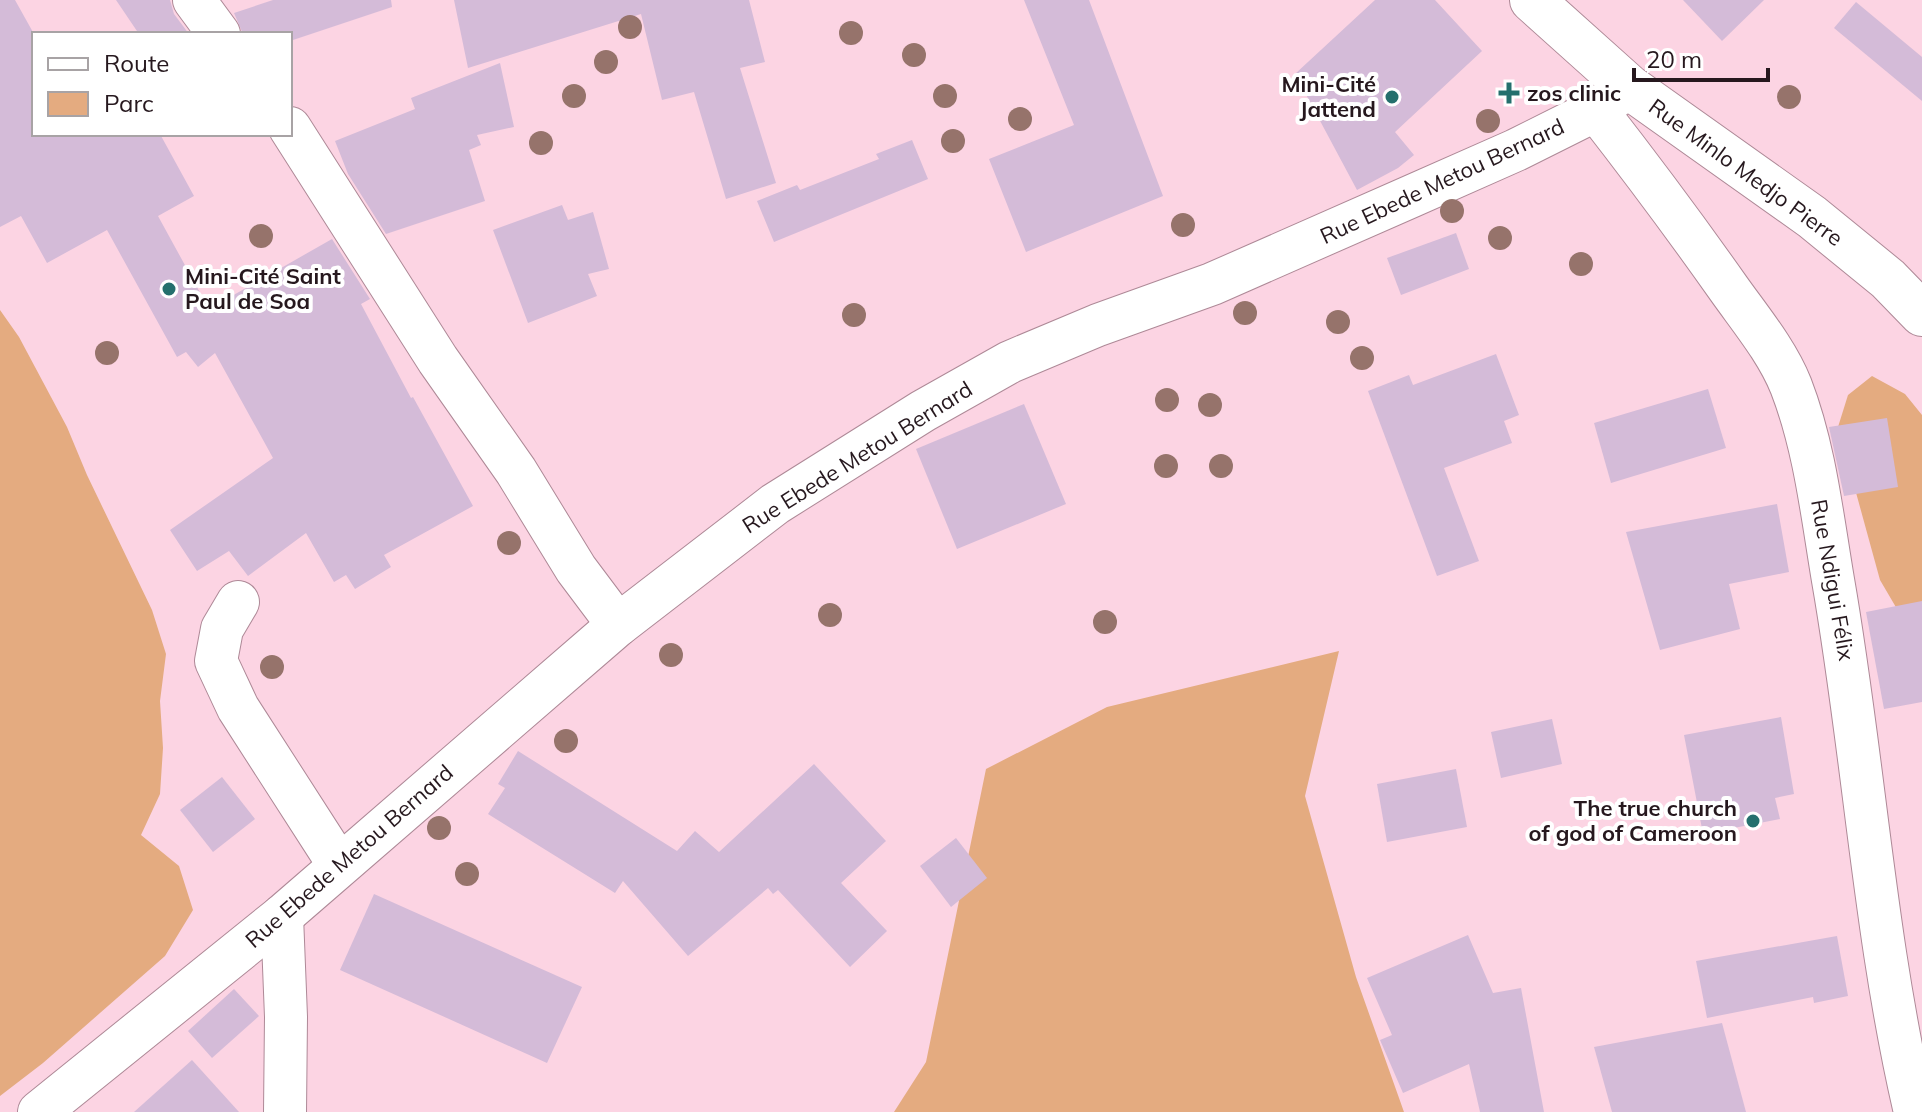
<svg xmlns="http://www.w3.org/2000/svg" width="1922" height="1112" viewBox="0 0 1922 1112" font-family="Mulish,sans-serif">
	<rect width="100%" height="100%" fill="#fcd4e3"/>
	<g fill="#e4ab80">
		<path d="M0,310L19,337L67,427L87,475L152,610L166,654L160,701L163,748L160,794L141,835L179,866L193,910L165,956L43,1063L0,1096Z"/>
		<path d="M1872,376L1905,394L1922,415V700L1914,638L1880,580L1838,427L1848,395Z"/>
		<path d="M1339,651L1305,796L1356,977L1404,1112H894L926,1062L986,769L1107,707Z"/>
	</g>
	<g fill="#d4bbd8">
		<path d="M0,0H15L34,34V134H160L194,196L158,216L209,309L332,239L370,299L361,304L411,398L413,397L473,506L384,555L391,567L355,589L346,575L334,582L306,533L248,576L229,551L197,571L170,530L273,458L215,353L198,367L186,352L177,357L107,230L47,263L21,216L0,227Z"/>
		<path d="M116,0H170L174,14L189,34H139Z"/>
		<path d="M273,0H391L392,7L290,41V34H243L234,13Z"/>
		<path d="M454,0H749L765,62L740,68L776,183L726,199L694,92L662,100L641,14L468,68Z"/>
		<path d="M1024,0H1089L1163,196L1026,252L989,159L1074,125Z"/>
		<path d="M1375,0H1435L1482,51L1395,132L1414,155L1398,168L1357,190L1295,74Z"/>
		<path d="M1683,0H1764L1722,41Z"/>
		<path d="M1856,2L1922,57V101L1834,28Z"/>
		<path d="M500,63L514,127L477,135L481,145L469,150L485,201L386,234L348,174L335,141L415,109L411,98Z"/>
		<path d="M912,140L928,179L774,242L757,201L797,185L800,190L879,159L876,154Z"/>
		<path d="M562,205L568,220L593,212L609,269L588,274L597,296L528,323L493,230Z"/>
		<path d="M1456,233L1469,269L1401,295L1387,258Z"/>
		<path d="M1496,354L1519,415L1504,421L1512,443L1444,468L1479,561L1437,576L1368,391L1409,375L1413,385Z"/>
		<path d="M1708,389L1726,448L1611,483L1594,423Z"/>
		<path d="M1024,404L1066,504L957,549L916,449Z"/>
		<path d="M1887,418L1898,487L1844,496L1829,427Z"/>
		<path d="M1777,504L1789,572L1729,584L1740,629L1660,650L1626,532Z"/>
		<path d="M1922,601V702L1884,709L1866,612Z"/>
		<path d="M1781,717L1794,794L1775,798L1780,819L1703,834L1684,735Z"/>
		<path d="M1552,719L1562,764L1501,778L1491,732Z"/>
		<path d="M518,751L677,851L695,831L719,852L814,764L886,841L841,883L887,931L850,967L778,890L773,894L768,888L688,956L623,881L615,893L488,814L505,788L498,784Z"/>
		<path d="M1456,769L1467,827L1387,842L1377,784Z"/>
		<path d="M222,777L255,819L213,852L180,810Z"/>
		<path d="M956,838L987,878L951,907L920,866Z"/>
		<path d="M374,894L582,987L547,1063L340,970Z"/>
		<path d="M1468,935L1493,993L1521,988L1544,1112H1480L1469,1064L1403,1093L1380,1040L1392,1035L1367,978Z"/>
		<path d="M1837,936L1848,996L1814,1003L1813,997L1707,1018L1696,961Z"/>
		<path d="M234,989L259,1016L212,1058L188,1031Z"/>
		<path d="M1722,1023L1746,1112H1612L1594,1047Z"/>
		<path d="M192,1060L239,1112H134Z"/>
	</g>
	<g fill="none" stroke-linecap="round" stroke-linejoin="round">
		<defs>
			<g id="minor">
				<path d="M194,0L219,34"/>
				<path d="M1596,110C1642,169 1686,228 1729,289C1751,320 1777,351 1791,386C1815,448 1822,515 1833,580C1864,757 1874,937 1915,1112"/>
				<path d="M290,128L438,360L516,471L576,569L618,625"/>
				<path d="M238,602L222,629L216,661L238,708L339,865"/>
				<path d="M282,916L286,1017L285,1112"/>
				<path d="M39,1112L282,916L618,625L775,504L923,411L1010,362L1098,325L1212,284L1412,196L1516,150L1596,110L1629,87"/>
			</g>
			<path id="tertiary" d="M1532,0L1629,87L1812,217L1888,279L1922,314"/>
		</defs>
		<use href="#minor" stroke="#ae8997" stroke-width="44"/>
		<use href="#tertiary" stroke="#ae8997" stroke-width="46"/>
		<use href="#minor" stroke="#fff" stroke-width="42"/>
		<use href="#tertiary" stroke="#fff" stroke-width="44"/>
	</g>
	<g fill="#96736b">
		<circle cx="630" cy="27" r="12"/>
		<circle cx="851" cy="33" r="12"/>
		<circle cx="914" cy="55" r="12"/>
		<circle cx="606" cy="62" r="12"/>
		<circle cx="574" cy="96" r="12"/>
		<circle cx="945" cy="96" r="12"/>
		<circle cx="1789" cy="97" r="12"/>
		<circle cx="1020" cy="119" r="12"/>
		<circle cx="1488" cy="121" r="12"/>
		<circle cx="953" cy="141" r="12"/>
		<circle cx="541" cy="143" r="12"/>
		<circle cx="1452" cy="211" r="12"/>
		<circle cx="1183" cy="225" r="12"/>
		<circle cx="261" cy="236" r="12"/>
		<circle cx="1500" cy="238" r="12"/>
		<circle cx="1581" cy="264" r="12"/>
		<circle cx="1245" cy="313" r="12"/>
		<circle cx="854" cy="315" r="12"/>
		<circle cx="1338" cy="322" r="12"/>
		<circle cx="107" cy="353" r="12"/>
		<circle cx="1362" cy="358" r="12"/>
		<circle cx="1167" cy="400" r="12"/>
		<circle cx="1210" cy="405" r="12"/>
		<circle cx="1166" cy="466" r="12"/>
		<circle cx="1221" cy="466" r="12"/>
		<circle cx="509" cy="543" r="12"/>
		<circle cx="830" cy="615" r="12"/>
		<circle cx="1105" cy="622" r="12"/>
		<circle cx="671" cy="655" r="12"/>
		<circle cx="272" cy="667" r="12"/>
		<circle cx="566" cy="741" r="12"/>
		<circle cx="439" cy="828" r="12"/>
		<circle cx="467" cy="874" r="12"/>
	</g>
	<g fill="#246f6d" stroke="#fff" stroke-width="3">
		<path d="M1505 81h8v8h8v8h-8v8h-8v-8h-8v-8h8z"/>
		<circle cx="1392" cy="97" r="8"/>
		<circle cx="169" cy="289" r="8"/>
		<circle cx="1753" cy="821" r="8"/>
	</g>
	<g text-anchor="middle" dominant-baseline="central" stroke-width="8" stroke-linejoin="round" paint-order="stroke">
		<g font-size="22" font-weight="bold" fill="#26181e" stroke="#fff" text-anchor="end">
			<text x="1376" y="84">Mini-Cité<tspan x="1376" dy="25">Jattend</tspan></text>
			<text x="1527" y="93" text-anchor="start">zos clinic</text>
			<text x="185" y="276" text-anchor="start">Mini-Cité Saint<tspan x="185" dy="25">Paul de Soa</tspan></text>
			<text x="1737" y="808">The true church<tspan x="1737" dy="25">of god of Cameroon</tspan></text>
		</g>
		<g font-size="22" fill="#26181e" stroke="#fff">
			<text transform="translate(1746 172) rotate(36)">Rue Minlo Medjo Pierre</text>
			<text transform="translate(1442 181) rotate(-25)">Rue Ebede Metou Bernard</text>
			<text transform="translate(857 457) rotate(-32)">Rue Ebede Metou Bernard</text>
			<text transform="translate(1833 580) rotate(80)">Rue Ndigui Félix</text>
			<text transform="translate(349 856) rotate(-41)">Rue Ebede Metou Bernard</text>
		</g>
	</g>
	<rect x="32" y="32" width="260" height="104" fill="#ffffff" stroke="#a8a3a5" stroke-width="2"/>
	<rect x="48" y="58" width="40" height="12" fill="#ffffff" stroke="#a8a3a5" stroke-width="2"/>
	<text x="104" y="72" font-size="24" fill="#26181e">Route</text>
	<rect x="48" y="92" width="40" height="24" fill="#e4ab80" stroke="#a8a3a5" stroke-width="2"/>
	<text x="104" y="112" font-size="24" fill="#26181e">Parc</text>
	<path d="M1634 68v12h134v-12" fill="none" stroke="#26181e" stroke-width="4"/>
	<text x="1646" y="68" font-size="24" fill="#26181e" stroke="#ffffff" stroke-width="6" paint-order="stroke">20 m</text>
</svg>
